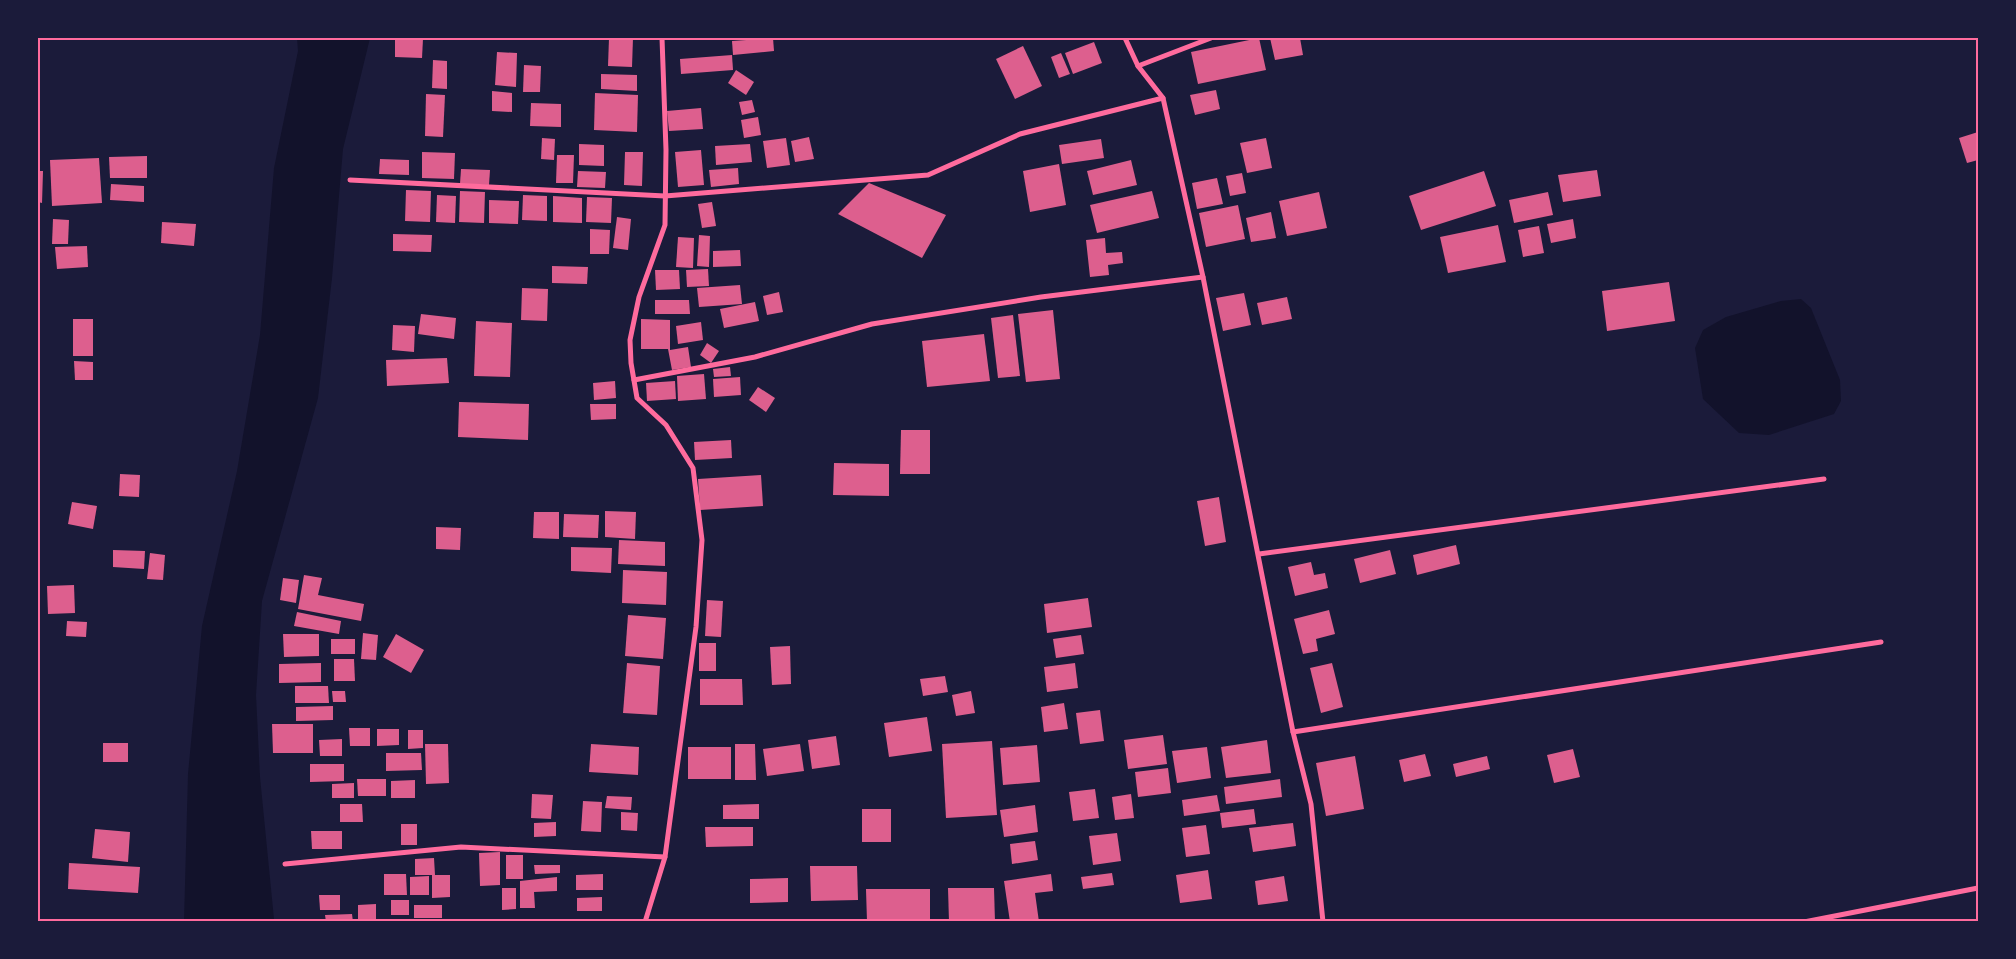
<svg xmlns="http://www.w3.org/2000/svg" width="2016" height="959" viewBox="0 0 2016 959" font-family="'Source Sans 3',sans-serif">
	<rect width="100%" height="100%" fill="#1b1b3a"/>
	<g fill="#12122b">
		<path d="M297,38H370L343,149L332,278L318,398L262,601L256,695L260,777L274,919L273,922L184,921L188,774L202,626L237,471L260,335L274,168L298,51Z"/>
		<path d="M1801,299L1811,308L1840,380L1841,401L1834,414L1769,435L1739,433L1703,399L1695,348L1703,330L1726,317L1781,301Z"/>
	</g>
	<g fill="#dd5f8e">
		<path d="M395,38L423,39L422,58L395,57Z"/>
		<path d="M609,38H633L632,67L608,66Z"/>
		<path d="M773,38L774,51L733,55L732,41Z"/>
		<path d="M1259,38L1266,70L1198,84L1191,52Z"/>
		<path d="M1270,38H1300L1303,55L1275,60Z"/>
		<path d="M1094,42L1102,63L1073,74L1065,53Z"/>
		<path d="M1023,46L1042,86L1015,99L996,59Z"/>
		<path d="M497,52L517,53L516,87L495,85Z"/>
		<path d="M1061,53L1070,74L1059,78L1051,57Z"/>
		<path d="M732,55L733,70L681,74L680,59Z"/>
		<path d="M433,60L447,61V89L432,88Z"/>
		<path d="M524,65L541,66L540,92H523Z"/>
		<path d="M736,70L754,82L746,95L728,83Z"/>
		<path d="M601,74L637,75V91L601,89Z"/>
		<path d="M1216,90L1220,109L1195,115L1190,95Z"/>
		<path d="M492,91L512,93V112L492,111Z"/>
		<path d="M595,93L638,95L637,132L594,130Z"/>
		<path d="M426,94L445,95L443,137L425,136Z"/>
		<path d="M752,100L755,112L742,115L739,102Z"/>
		<path d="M531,103L561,104V127L530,126Z"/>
		<path d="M701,108L703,129L669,131L667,111Z"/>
		<path d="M758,117L761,135L744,138L741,120Z"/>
		<path d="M1978,132V160L1967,163L1959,138Z"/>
		<path d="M809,137L814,159L795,162L791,141Z"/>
		<path d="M542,138L555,139L554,160L541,159Z"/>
		<path d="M786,138L790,165L767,168L763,141Z"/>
		<path d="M1266,138L1272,168L1247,173L1240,143Z"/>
		<path d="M1101,139L1104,158L1062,164L1059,145Z"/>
		<path d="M579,144L604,145V166L579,165Z"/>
		<path d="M750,144L752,162L716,165L715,146Z"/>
		<path d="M701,150L704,185L678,187L675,152Z"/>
		<path d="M422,152L455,153L454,179L422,178Z"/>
		<path d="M625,152H643L642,186L624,185Z"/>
		<path d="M557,155H574L573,183H556Z"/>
		<path d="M147,156V178H110L109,157Z"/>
		<path d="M99,158L102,203L52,206L50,160Z"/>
		<path d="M380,159L409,160V175L379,174Z"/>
		<path d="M1131,160L1137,185L1093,195L1087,171Z"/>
		<path d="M1059,164L1066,205L1030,212L1023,171Z"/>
		<path d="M738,168L739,184L711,187L709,170Z"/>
		<path d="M461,169L490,170L489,185L460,184Z"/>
		<path d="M1597,170L1601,196L1563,202L1558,175Z"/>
		<path d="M38,171H43L42,203L38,202Z"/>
		<path d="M578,171L606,172L605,188L577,187Z"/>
		<path d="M1484,171L1496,206L1421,230L1409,196Z"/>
		<path d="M1242,173L1246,193L1230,196L1226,176Z"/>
		<path d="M1217,178L1223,204L1197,209L1192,183Z"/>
		<path d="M869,183L946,215L922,258L838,214Z"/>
		<path d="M111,184L144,186V202L110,200Z"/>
		<path d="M406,190L431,191L430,222L405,221Z"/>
		<path d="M460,191L485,192L484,223L459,222Z"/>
		<path d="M1152,191L1159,218L1097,233L1090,205Z"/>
		<path d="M1319,192L1327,228L1287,236L1279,201Z"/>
		<path d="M1548,192L1553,215L1514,223L1509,200Z"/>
		<path d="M437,195L456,196L455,223L436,222Z"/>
		<path d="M523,195L547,196V221L522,220Z"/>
		<path d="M553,196L582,198V223L553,222Z"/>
		<path d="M587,197L612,198L611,223L586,222Z"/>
		<path d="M489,200L519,201L518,224L489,223Z"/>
		<path d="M712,202L716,226L702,228L698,204Z"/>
		<path d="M1238,205L1245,239L1206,247L1199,213Z"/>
		<path d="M1271,212L1276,238L1251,242L1246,218Z"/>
		<path d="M617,217L631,219L628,250L613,248Z"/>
		<path d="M53,219L69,220L68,244H52Z"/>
		<path d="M1573,219L1576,238L1551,243L1547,224Z"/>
		<path d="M162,222L196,224L194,246L161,243Z"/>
		<path d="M1498,225L1506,262L1448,273L1440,237Z"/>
		<path d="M1539,226L1544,253L1523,257L1518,230Z"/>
		<path d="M590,229L610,230L609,254H590Z"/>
		<path d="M393,234L432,235L431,252L393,251Z"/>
		<path d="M699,235L710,236L709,267L697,266Z"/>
		<path d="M678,237L694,238L693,268L676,267Z"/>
		<path d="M1105,238L1106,253L1122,252L1123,263L1108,265L1109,275L1090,277L1086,240Z"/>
		<path d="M87,246L88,267L57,269L55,247Z"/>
		<path d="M740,250L741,266L713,267V251Z"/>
		<path d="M552,266L588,267L587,284L552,283Z"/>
		<path d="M708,269L709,286L687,287L686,270Z"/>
		<path d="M655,270H679L680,289L656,290Z"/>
		<path d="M1669,282L1675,321L1607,331L1602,291Z"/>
		<path d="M740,285L742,304L699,307L697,288Z"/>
		<path d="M522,288L548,289L547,321L521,320Z"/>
		<path d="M779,292L783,312L767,315L763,296Z"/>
		<path d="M1244,293L1251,325L1223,331L1216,298Z"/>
		<path d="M1287,297L1292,319L1262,325L1257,303Z"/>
		<path d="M655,300H689L690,314H655Z"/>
		<path d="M755,302L759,321L724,328L720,309Z"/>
		<path d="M1053,310L1060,379L1026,382L1018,314Z"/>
		<path d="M421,314L456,318L454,339L418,334Z"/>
		<path d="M1013,315L1020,376L998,378L991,318Z"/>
		<rect x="73" y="319" width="20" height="37"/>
		<path d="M641,319L670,320V350L688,347L691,367L672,370L668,349H641Z"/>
		<path d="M476,321L512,323L510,377L474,376Z"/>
		<path d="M701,322L703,340L678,344L676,326Z"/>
		<path d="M393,325L415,326L414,352L392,350Z"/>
		<path d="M984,334L990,381L927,387L922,341Z"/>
		<path d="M707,343L719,351L711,363L700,355Z"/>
		<path d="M447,358L449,383L387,386L386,360Z"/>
		<path d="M74,361L93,362V380H75Z"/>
		<path d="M730,367L731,376L714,377L713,369Z"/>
		<path d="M704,374L706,399L678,401L677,376Z"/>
		<path d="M740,377L741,395L714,397L713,379Z"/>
		<path d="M615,381L616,398L594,400L593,383Z"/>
		<path d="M675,381L676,399L647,401L646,383Z"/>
		<path d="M758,387L775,398L766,412L749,400Z"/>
		<path d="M459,402L529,404L528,440L458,437Z"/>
		<path d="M590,404H616V419L591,420Z"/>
		<path d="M901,430H930V474H900Z"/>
		<path d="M731,440L732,458L695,460L694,442Z"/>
		<path d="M834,463L889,464V496L833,495Z"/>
		<path d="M120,474L140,475L139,497L119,496Z"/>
		<path d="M761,475L763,506L700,510L698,479Z"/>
		<path d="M1219,497L1226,542L1205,546L1197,501Z"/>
		<path d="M72,502L97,506L93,529L68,524Z"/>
		<path d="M605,511L636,512L635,539L605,537Z"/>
		<path d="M534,512H559V539L533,538Z"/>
		<path d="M564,514L599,515L598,538L563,537Z"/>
		<path d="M436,527L461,528L460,550L436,549Z"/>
		<path d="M619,540L665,542V566L618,564Z"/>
		<path d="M1456,545L1460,564L1417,575L1413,555Z"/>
		<path d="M571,547L612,548L611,573L571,571Z"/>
		<path d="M113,550L145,551L144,569L113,567Z"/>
		<path d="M1390,550L1396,574L1360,583L1354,559Z"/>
		<path d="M150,553L165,555L163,580L147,579Z"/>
		<path d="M1311,562L1314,575L1325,573L1328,588L1295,596L1288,567Z"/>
		<path d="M623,570L667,572L666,605L622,603Z"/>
		<path d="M304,575L322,578L318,595L364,604L361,621L298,609Z"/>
		<path d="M283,578L299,580L296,603L280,600Z"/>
		<path d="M74,585L75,613L48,614L47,586Z"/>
		<path d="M1088,598L1092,627L1047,633L1044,604Z"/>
		<path d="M707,600L723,601L721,637L705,636Z"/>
		<path d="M1329,610L1335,634L1316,639L1318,651L1303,654L1294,619Z"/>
		<path d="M297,612L341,621L339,634L294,626Z"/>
		<path d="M628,615L666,618L663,659L625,656Z"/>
		<path d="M67,621L87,622L86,637L66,636Z"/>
		<path d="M363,633L378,635L376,660L361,659Z"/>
		<path d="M283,634H319V656L284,657Z"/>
		<path d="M396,634L424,650L411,673L383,657Z"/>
		<path d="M1081,635L1084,654L1056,658L1053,639Z"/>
		<rect x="331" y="639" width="24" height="15"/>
		<rect x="699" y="643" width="17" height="28"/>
		<path d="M790,646L791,684L772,685L770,647Z"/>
		<path d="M334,659H354L355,681H334Z"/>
		<path d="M321,663V682L279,683V664Z"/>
		<path d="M627,663L660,666L657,715L623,713Z"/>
		<path d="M1075,663L1078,688L1047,692L1044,667Z"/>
		<path d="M1332,663L1343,707L1321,713L1310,668Z"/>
		<path d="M945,676L948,692L923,696L920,679Z"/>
		<path d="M700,679H742L743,705H700Z"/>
		<path d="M295,686H328L329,703H295Z"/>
		<path d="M332,691H345L346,702H333Z"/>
		<path d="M971,691L975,713L956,716L952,695Z"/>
		<path d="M1064,703L1068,729L1044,732L1041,707Z"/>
		<path d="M333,706V720L296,721V707Z"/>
		<path d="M1100,710L1104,741L1080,744L1076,713Z"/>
		<path d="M927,717L932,751L889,757L884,723Z"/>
		<path d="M272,724H313V753H273Z"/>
		<path d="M349,728H370V746H350Z"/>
		<path d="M377,729H399V745L377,746Z"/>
		<path d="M408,730H423V748L408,749Z"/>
		<path d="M1163,735L1167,764L1128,769L1124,740Z"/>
		<path d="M836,736L840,765L812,769L808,740Z"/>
		<path d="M342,739V756H320L319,740Z"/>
		<path d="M1267,740L1271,773L1226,778L1221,747Z"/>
		<path d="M992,741L997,815L946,818L942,744Z"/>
		<rect x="103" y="743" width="25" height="19"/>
		<path d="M425,744H448L449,783L426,784Z"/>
		<path d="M591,744L639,747L638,775L589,772Z"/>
		<path d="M735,744H755L756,780H735Z"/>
		<path d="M800,744L804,771L767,776L763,749Z"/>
		<path d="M1037,745L1040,782L1003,785L1000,748Z"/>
		<rect x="688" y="747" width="43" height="32"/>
		<path d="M1207,747L1211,778L1177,783L1172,751Z"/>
		<path d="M1573,749L1580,777L1554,783L1547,755Z"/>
		<path d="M386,753H421L422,770L386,771Z"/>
		<path d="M1425,754L1431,776L1404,782L1399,760Z"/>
		<path d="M1355,756L1364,809L1326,816L1316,763Z"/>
		<path d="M1487,756L1490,769L1456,777L1453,764Z"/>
		<path d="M310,764H344V781L310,782Z"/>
		<path d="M1168,768L1171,793L1138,797L1135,772Z"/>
		<path d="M357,779H386V796H358Z"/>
		<path d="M1280,779L1282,797L1226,804L1224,787Z"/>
		<path d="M415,780V798H391V781Z"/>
		<path d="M354,783V798H332V784Z"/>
		<path d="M1095,789L1099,818L1073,821L1069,792Z"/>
		<path d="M532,794L553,795L551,819L531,818Z"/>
		<path d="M1131,794L1134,818L1115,820L1112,797Z"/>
		<path d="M1217,795L1220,811L1184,816L1182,800Z"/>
		<path d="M607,796L632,797L631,810L605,808Z"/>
		<path d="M583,801L602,802L601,832L581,831Z"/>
		<path d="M340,804H362L363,822H340Z"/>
		<path d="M759,804V819H723V805Z"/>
		<path d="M1035,805L1038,832L1004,837L1000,810Z"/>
		<rect x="862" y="809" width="29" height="33"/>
		<path d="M1254,809L1256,824L1222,828L1220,813Z"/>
		<path d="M621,812L638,813L637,831L621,830Z"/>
		<path d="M556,822V836L534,837V823Z"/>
		<path d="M1293,823L1296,846L1253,852L1249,828Z"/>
		<rect x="401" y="824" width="16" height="21"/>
		<path d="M1206,825L1210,854L1186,857L1182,828Z"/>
		<path d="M705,827H753V846L706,847Z"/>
		<path d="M95,829L130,832L128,862L92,858Z"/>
		<path d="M311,831H342V849H312Z"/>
		<path d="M1117,833L1121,861L1093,865L1089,836Z"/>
		<path d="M1035,841L1038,860L1012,864L1010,844Z"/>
		<path d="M500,852V885L480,886L479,853Z"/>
		<rect x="506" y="855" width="17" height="24"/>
		<path d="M434,858L435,875H450V897L432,898V875H415V859Z"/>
		<path d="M69,863L140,867L138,893L68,889Z"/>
		<path d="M534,865H560V873L535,874Z"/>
		<path d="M810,866H857L858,900L811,901Z"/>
		<path d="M1208,870L1212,899L1180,903L1176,875Z"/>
		<path d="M1112,873L1114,885L1083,889L1081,877Z"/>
		<path d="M384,874H406L407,895H384Z"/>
		<path d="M603,874V890H576V875Z"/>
		<path d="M1051,874L1053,891L1035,893L1039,922H1010L1004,881Z"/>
		<path d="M429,876V895H410V877Z"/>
		<path d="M1284,876L1288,901L1258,905L1255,881Z"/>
		<path d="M557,877V891L534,892L535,908H520V881Z"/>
		<path d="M788,878V902L750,903V879Z"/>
		<path d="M502,888H516V909L502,910Z"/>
		<path d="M948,888H994L995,922H949Z"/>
		<path d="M866,889H930V922H867Z"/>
		<path d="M319,895H340V910H320Z"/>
		<path d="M602,897V911H577V898Z"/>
		<rect x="391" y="900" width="18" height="15"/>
		<path d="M376,904V922H358V905Z"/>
		<rect x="414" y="905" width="28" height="13"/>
		<path d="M352,914L353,922H326L325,915Z"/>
		<path d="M1270,919V922H1243V920Z"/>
	</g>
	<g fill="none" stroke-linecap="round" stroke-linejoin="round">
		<g stroke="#ff6b9d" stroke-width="5">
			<path d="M1125,38L1138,66L1163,98L1203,277L1293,732L1311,804L1323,922"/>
			<path d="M1138,66L1211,38"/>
			<path d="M350,180L665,196L928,175L1020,134L1163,98"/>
			<path d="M634,380L755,357L872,324L1041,297L1203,277"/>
			<path d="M1259,554L1824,479"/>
			<path d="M1293,732L1881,642"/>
			<path d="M285,864L461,847L665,857"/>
			<path d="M645,922L665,857L696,627L702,540L693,468L666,425L637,398L631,363L630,340L639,297L665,225L666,150L662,38"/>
			<path d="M1804,922L1978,888"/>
		</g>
	</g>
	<rect width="2016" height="959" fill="none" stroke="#1b1b3a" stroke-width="78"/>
	<rect x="39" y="39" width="1938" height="881" fill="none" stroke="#ff6b9d" stroke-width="2"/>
</svg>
